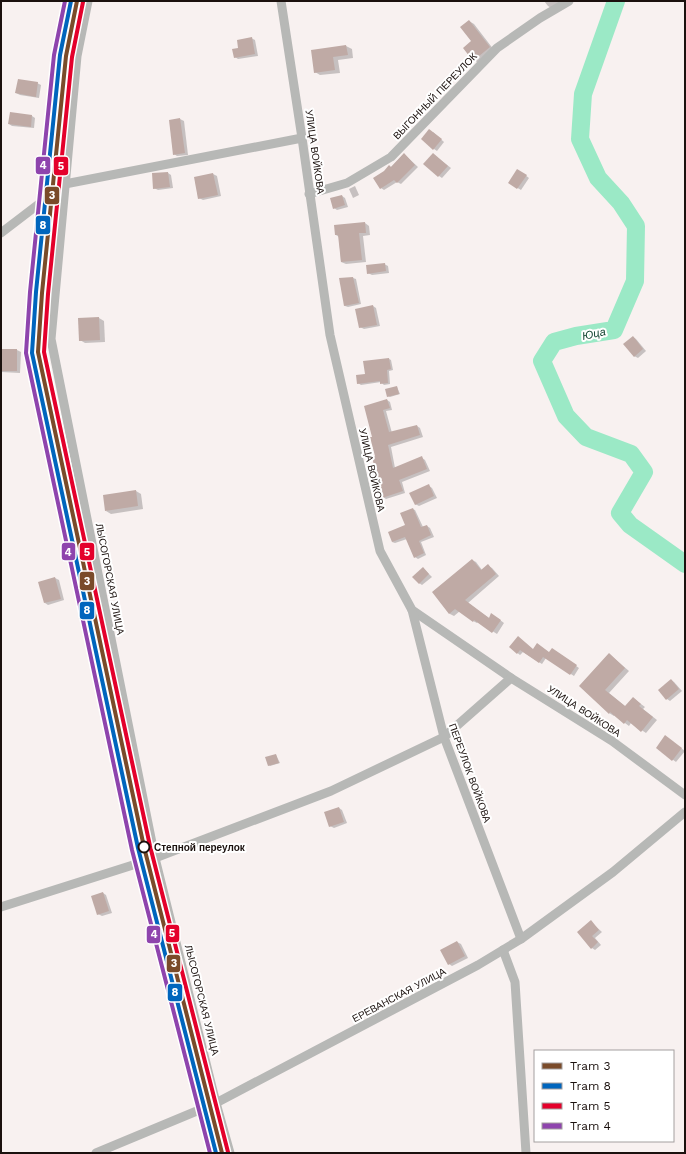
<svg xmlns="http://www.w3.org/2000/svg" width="686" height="1154" viewBox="0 0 686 1154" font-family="'Work Sans',sans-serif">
	<rect width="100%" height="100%" fill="#f8f1f0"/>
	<g fill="#0003">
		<path d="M544,1H563L551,8L548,6Z"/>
		<path d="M469,21L474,24L494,50L479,63L473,60V41Z"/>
		<path d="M251,38L255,40L258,56L238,59L235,57L239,48Z"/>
		<path d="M346,46L352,49L353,58L338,60L340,73L320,75L315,72L312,51Z"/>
		<path d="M37,83L41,85L39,98L20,95L16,93Z"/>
		<path d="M32,116L35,118L34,128L12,126L9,124Z"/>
		<path d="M180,119L184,121L188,155L177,156L174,154L170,121Z"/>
		<path d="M433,132L444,142L437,151L434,149Z"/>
		<path d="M404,154L418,167L401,184L397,182L384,190L381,188L391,167Z"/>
		<path d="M433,154L451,168L442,178L439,176Z"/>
		<path d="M521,172L529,178L521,190L509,183Z"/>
		<path d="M168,173L171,175L173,188L158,190L154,188V174Z"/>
		<path d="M213,174L217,176L221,196L203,200L199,198Z"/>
		<path d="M355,186L359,195L353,198L349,189Z"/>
		<path d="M342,196L345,198L348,207L337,210L334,208Z"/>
		<path d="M365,223L369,226L370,235L363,236L366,262L346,264L341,262L339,237L336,235Z"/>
		<path d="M384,264L388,266L389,273L372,275L368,273Z"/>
		<path d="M353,278L356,279L361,304L348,307L345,306L340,279Z"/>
		<path d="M373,306L376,308L380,326L364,329L360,327Z"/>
		<path d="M99,318L104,321L105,342L85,343L80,340Z"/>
		<path d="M633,337L636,339L646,351L638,358L634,356Z"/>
		<path d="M1,350H17L21,352L20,373L1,372Z"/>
		<path d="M389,359L391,360L393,370L389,371L390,384L384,385L381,382L361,385L358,383L366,375Z"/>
		<path d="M397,387L400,394L390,397L388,396Z"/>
		<path d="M387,400L390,402L392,410L386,411L392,433L417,426L420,428L423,437L391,447L395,468L422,458L425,460L430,471L402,482L405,493L386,499L383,497L373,438L365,407Z"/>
		<path d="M429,486L432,488L437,498L419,506L415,504Z"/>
		<path d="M136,491L141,494L143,509L111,514L106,511Z"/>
		<path d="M412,509L415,510L423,527L427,526L430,528L434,537L421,542L426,555L418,559L415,557L407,539L395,543L392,542L407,526Z"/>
		<path d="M472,560L476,562L482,570L488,566L492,568L499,576L468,603L489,618L496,617L504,623L497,634L478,622L477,623L473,621L460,611L454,616L450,614L433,592Z"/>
		<path d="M423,568L432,577L422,585L419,583Z"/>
		<path d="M55,578L59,580L64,600L48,605L45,603Z"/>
		<path d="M510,647L533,650L550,653L555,651L579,668L574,676L546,658L542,664L523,652L520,655Z"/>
		<path d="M609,654L629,671L609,693L626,707L633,698L645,707L643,709L657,720L646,733L631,723L629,726L614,715V716L609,713L580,686Z"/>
		<path d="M671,680L674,682L682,691L670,701L667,699L659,690Z"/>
		<path d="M669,739L685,751L676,762L657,748Z"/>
		<path d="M276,755L280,763L270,766L269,765Z"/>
		<path d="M339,808L342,810L347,823L334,828L330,826Z"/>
		<path d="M103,893L106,895L112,913L102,916L98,914Z"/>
		<path d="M591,922L602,932L595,938L601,945L595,950L592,948Z"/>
		<path d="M457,942L461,944L468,958L452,966L449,964Z"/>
	</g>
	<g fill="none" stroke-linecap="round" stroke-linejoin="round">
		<path stroke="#9be9c6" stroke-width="18" d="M616,1L583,94L580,139L598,178L621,203L636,226L635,281L614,330L576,336L554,342L542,361L566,416L586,437L631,454L644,472L620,513L630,525L685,564"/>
	</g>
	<g fill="#bfaaa5">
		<path d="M469,20L490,47L473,61L463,48L471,41L460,27Z"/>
		<path d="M252,37L255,54L234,58L232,49L238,48L237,40Z"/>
		<path d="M346,45L348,55L333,57L335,70L314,73L311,50Z"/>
		<path d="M18,79L38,82L36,97L15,93Z"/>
		<path d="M10,112L32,115L31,127L8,124Z"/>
		<path d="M180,118L185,153L173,155L169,120Z"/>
		<path d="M429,129L442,139L433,150L421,139Z"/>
		<path d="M404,153L415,165L397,183L394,180L380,189L373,178L384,171L389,165L391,167Z"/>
		<path d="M433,153L448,166L438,177L423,164Z"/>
		<path d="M517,169L527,175L517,189L508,183Z"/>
		<path d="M168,172L170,187L153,189L152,173Z"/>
		<path d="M213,173L218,195L198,199L194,177Z"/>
		<path d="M342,195L345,205L333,209L330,198Z"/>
		<path d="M365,222L366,233H359L362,260L341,262L338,235H335L334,225Z"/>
		<path d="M385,263L386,271L367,274L366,265Z"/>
		<path d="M353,277L359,303L344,306L339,278Z"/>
		<path d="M373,305L377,325L359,328L355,309Z"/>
		<path d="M99,317L100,340L79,341L78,318Z"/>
		<path d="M633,336L643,349L634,357L623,344Z"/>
		<rect x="1" y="349" width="16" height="22"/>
		<path d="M389,358L391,369L387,370L388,383L380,384V381L357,384L356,375L365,374L363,361Z"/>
		<path d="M397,386L399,394L387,397L385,389Z"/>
		<path d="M387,399L390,408L383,410L389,432L417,425L420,435L388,445L393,468L422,456L427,469L399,480L403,491L382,498L372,457L375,456L370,437H372L364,406Z"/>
		<path d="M429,484L434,496L415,505L409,493Z"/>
		<path d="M136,490L138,506L105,511L103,495Z"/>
		<path d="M413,508L421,527L427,525L431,535L419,541L424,553L414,558L405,537L392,542L388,532L405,525L400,513Z"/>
		<path d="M472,559L481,570L488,564L496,574L465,600L489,618L491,613L501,620L492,633L474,620L473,622L455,609L449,614L432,592Z"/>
		<path d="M423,567L429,574L419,584L412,577Z"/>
		<path d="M55,577L61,599L44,603L38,582Z"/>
		<path d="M518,636L533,649L537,643L549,652L552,648L577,665L570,675L543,657L539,663L520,650L517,654L509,647Z"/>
		<path d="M609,653L625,668L605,690L625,706L633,697L641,704L639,706L653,717L641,732L627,720L624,724L610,712L609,714L579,686Z"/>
		<path d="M671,679L679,689L666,700L658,690Z"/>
		<path d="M665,735L682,748L672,761L656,748Z"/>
		<path d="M276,754L279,763L268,766L265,757Z"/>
		<path d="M339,807L344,822L329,827L324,812Z"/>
		<path d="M103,892L109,911L97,915L91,896Z"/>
		<path d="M591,920L599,930L592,936L598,942L591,949L577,932Z"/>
		<path d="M457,941L465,956L448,965L440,950Z"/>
	</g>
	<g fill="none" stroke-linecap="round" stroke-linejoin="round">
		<g stroke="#b7b8b6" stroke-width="9">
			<path d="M88,1L77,56L51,339L155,858L216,1103L230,1153"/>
			<path d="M281,1L302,138L330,335L380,551L412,610L511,678L612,741L685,795"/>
			<path d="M309,194L347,183L391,157L497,48L540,18L569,1"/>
			<path d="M1,233L65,184L302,138"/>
			<path d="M412,610L444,737L521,939"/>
			<path d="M1,907L155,858L331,791L444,737L511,678"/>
			<path d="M503,950L515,982L526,1153"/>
			<path d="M96,1153L216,1103L478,965L521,939L613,872L685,812"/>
		</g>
		<defs>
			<path id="tram-1" d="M77,1L66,56L42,293L38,352L144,847L222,1153"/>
			<path id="tram-2" d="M71,1L60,55L36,292L32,353L138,848L216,1153"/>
			<path id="tram-3" d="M83,2L72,57L48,294L44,352L150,846L228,1152"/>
			<path id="tram-4" d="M65,1L54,55L30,292L26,353L132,850L210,1153"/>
		</defs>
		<use href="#tram-1" stroke="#fff" stroke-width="7"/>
		<use href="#tram-2" stroke="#fff" stroke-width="7"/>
		<use href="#tram-3" stroke="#fff" stroke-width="7"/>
		<use href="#tram-4" stroke="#fff" stroke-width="7"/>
		<use href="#tram-1" stroke="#7a4b2a" stroke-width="4"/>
		<use href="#tram-2" stroke="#0065bd" stroke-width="4"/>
		<use href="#tram-3" stroke="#e4002b" stroke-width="4"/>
		<use href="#tram-4" stroke="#8e44ad" stroke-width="4"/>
	</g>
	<circle fill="#fff" stroke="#1b110e" stroke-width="2" cx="144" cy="847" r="5.5"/>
	<g text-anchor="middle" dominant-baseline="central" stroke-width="4" stroke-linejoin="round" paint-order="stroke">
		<g font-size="10" fill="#1b110e" stroke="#fff">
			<text transform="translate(435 96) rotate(-46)">ВЫГОННЫЙ ПЕРЕУЛОК</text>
			<text transform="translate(315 152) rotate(82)">УЛИЦА ВОЙКОВА</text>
			<text transform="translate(372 470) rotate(77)">УЛИЦА ВОЙКОВА</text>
			<text transform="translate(110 579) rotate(79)">ЛЫСОГОРСКАЯ УЛИЦА</text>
			<text transform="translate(584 711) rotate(33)">УЛИЦА ВОЙКОВА</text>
			<text transform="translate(470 773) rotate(70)">ПЕРЕУЛОК ВОЙКОВА</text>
			<text transform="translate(399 995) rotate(-28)">ЕРЕВАНСКАЯ УЛИЦА</text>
			<text transform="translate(202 1000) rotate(76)">ЛЫСОГОРСКАЯ УЛИЦА</text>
		</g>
		<g font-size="10" font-weight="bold" fill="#1b110e" stroke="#fff" text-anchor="start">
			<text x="154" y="847">Степной переулок</text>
		</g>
		<g font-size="11" font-style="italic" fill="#114330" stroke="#fff">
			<text transform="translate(594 334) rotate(-12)">Юца</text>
		</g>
	</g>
	<g stroke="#fff" stroke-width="1.5">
		<rect x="35" y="156" width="16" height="19" rx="4" fill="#8e44ad"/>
		<rect x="53" y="156" width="16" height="20" rx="4" fill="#e4002b"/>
		<rect x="44" y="186" width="16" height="19" rx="4" fill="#7a4b2a"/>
		<rect x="35" y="215" width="16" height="20" rx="4" fill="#0065bd"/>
		<rect x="79" y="542" width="16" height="19" rx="4" fill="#e4002b"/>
		<rect x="61" y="542" width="15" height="19" rx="4" fill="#8e44ad"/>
		<rect x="79" y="571" width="16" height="20" rx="4" fill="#7a4b2a"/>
		<rect x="79" y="601" width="16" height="19" rx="4" fill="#0065bd"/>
		<rect x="165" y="924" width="15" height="19" rx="4" fill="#e4002b"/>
		<rect x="146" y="925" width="15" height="19" rx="4" fill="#8e44ad"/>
		<rect x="166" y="954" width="15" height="19" rx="4" fill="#7a4b2a"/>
		<rect x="167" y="983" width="16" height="19" rx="4" fill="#0065bd"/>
	</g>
	<g font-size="11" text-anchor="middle" font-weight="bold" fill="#fff">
		<text x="43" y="169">4</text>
		<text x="61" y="170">5</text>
		<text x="52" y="199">3</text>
		<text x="43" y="229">8</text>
		<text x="87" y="556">5</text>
		<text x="68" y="556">4</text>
		<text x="87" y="585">3</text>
		<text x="87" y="614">8</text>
		<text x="172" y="937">5</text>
		<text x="154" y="938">4</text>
		<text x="174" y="967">3</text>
		<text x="175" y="996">8</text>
	</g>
	<rect width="686" height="1154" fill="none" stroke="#1b110e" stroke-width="4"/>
	<rect x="534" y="1050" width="140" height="92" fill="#ffffff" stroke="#a4a09f"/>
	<rect x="542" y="1063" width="20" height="6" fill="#7a4b2a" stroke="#a4a09f"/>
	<text x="570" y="1070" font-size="12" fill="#1b110e">Tram 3</text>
	<rect x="542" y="1083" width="20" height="6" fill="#0065bd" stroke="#a4a09f"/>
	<text x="570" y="1090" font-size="12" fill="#1b110e">Tram 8</text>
	<rect x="542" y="1103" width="20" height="6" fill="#e4002b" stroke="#a4a09f"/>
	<text x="570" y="1110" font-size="12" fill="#1b110e">Tram 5</text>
	<rect x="542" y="1123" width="20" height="6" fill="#8e44ad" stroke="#a4a09f"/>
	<text x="570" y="1130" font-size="12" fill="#1b110e">Tram 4</text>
</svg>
